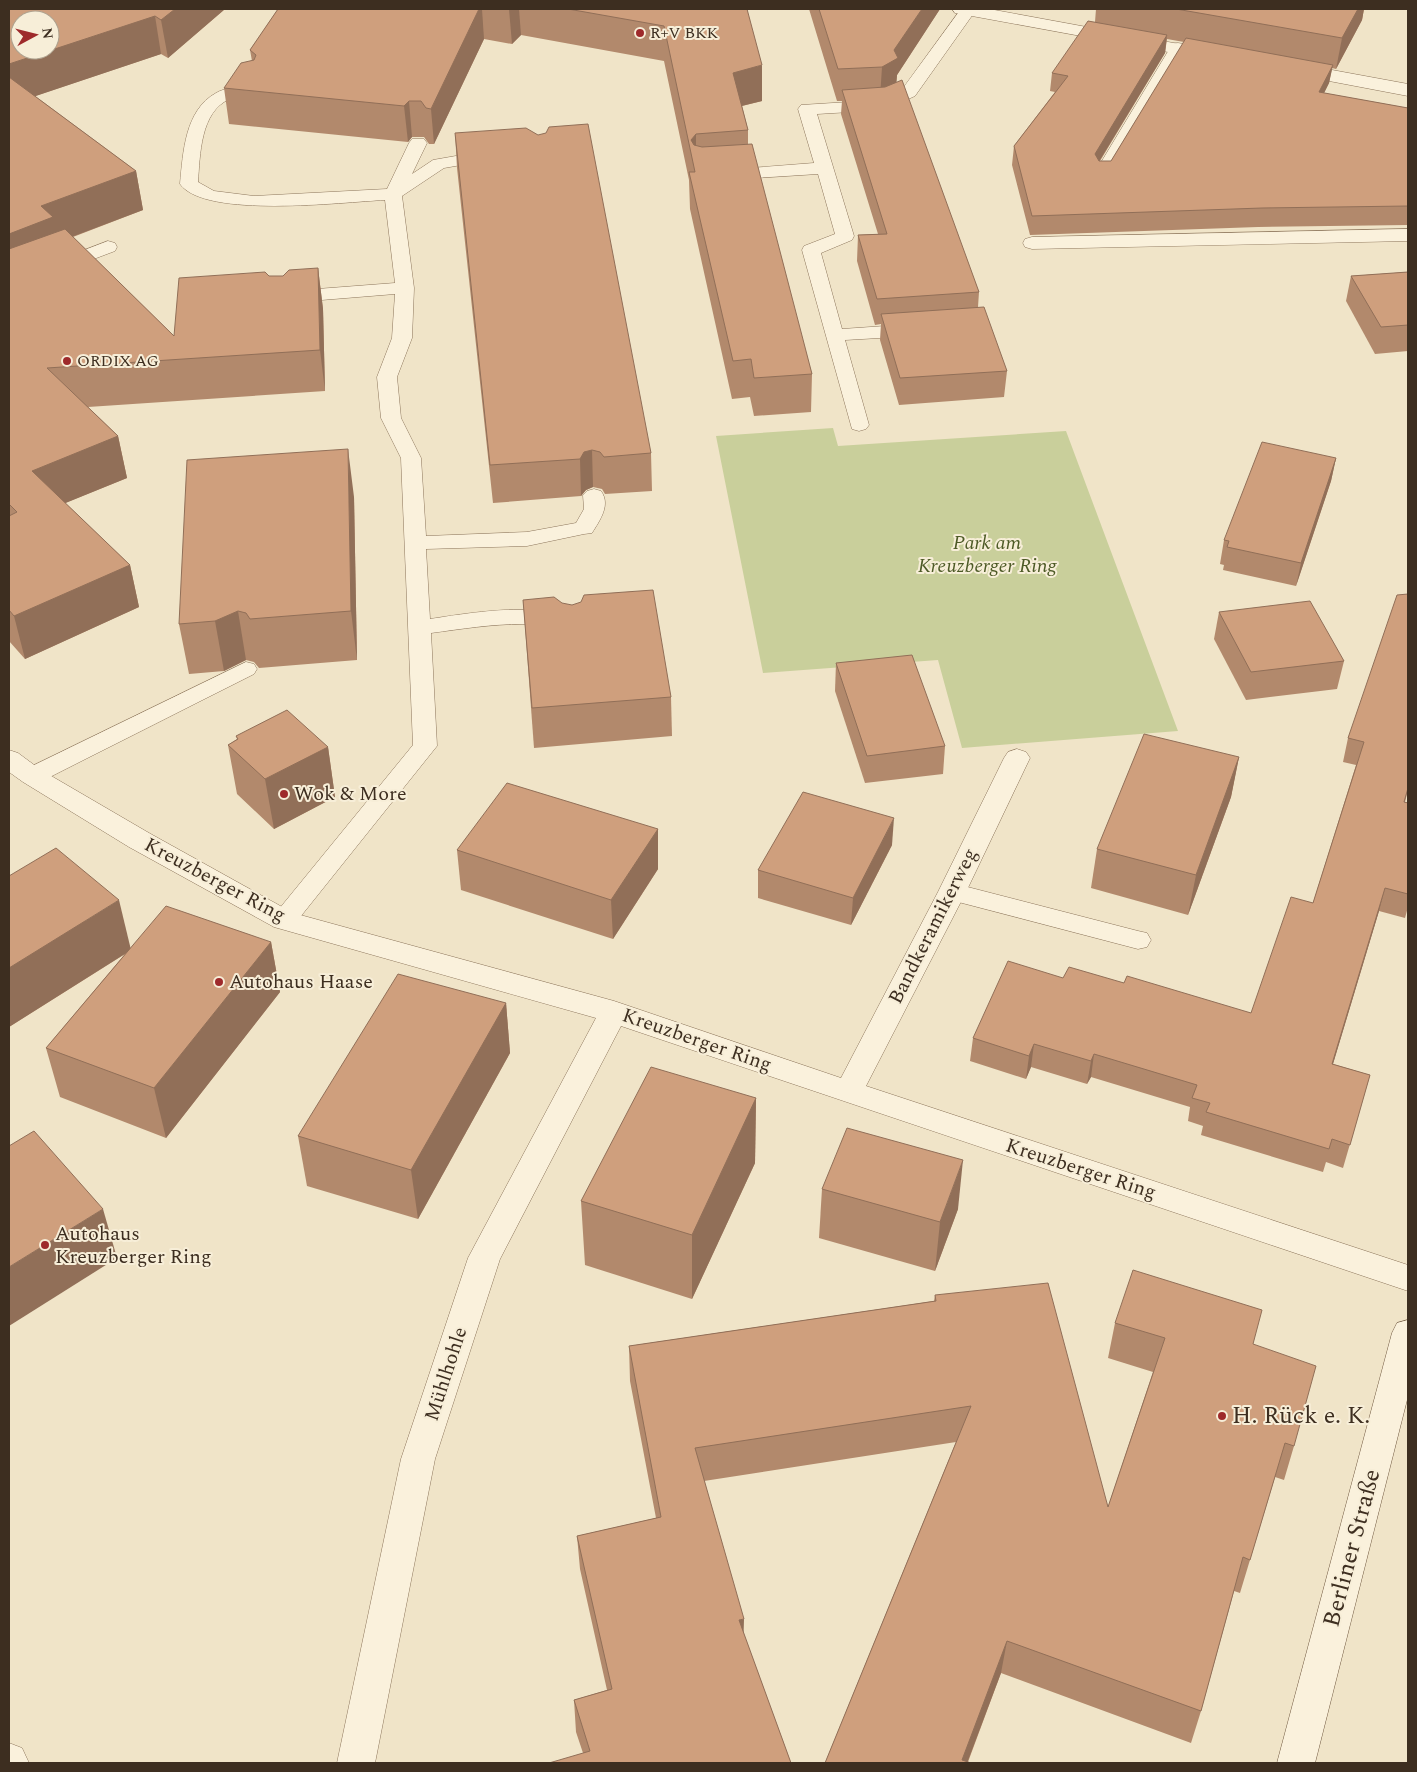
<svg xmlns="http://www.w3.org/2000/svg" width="1417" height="1772" viewBox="0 0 1417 1772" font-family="Spectral,serif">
	<rect width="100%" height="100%" fill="#f0e4c8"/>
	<path fill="#c9cf9b" d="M833,428L838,446L1066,431L1178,731L962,748L938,660L763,673L716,436Z"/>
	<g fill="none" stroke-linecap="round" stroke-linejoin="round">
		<defs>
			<g id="lane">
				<path d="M961,9L976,10L915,96L884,110L817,114L854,236L852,240L821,253L842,329L914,324L921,326L924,330L921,334L914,336L845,340L869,425L866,429L859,431L852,429L802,250L804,246L835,234L818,174L725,180L719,179L716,175L719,171L725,170L814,163L798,109L801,105L881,100L903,88Z"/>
				<path d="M1178,43L1184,44L1186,48L1112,174L1109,178H1097L1094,174L1170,48L1172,44Z"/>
				<path d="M251,86L257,87L259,91L257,95C248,97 238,96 230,99C200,111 200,156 198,182L214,191L254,196L387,189L409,143L412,139H424L427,143L412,174L433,160L490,150L496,151L499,155L496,159L490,160L444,168L402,196L414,288L412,338L397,377L401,418L421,458L426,536L527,532L576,523L584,509L583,495L587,491L594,489L601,491C611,505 600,520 592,533L584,534L527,546L426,549L430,619C457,615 552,598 568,623L565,628C552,631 537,624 523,624C492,624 461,629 431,633L437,746L293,926L284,929L275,926L271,920L275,914L413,745L401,458L381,418L377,377L392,338L395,294L297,302L289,306L282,304L279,300L284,293L291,291L395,283L385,200C343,202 205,219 180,184C183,152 185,110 216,93C226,87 240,87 251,86Z"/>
				<path d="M1408,229V241L1032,249L1025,247L1023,243L1025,239L1032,237Z"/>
				<path d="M108,241L115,243L117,247L115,251L9,291V279Z"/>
				<path d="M246,662L254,664L257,669L254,674L40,782L32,784L24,782L20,776L24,770Z"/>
				<path d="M952,883L1138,931L1147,933L1151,940L1147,947L1138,949L943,898L939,892L943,886Z"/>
			</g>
			<g id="street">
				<path d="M952,9H989L1217,51L1223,52L1226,56L1223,60L1217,61L961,14L955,13Z"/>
				<path d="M1294,63L1408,84V96L1287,73L1285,69L1287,65Z"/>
				<path d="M1017,749L1026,752L1030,758L966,892L866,1086L1408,1265V1291L621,1026L500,1259L435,1459L375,1763H337L401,1459L468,1258L596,1018L274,927L129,847L23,782L9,772V750L18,753L41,770L149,833L293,913L614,1001L841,1078L938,892L1004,758L1008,752Z"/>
				<path d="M9,1743L22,1748L29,1763H9Z"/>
			</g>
			<path id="secondary" d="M1408,1320V1396L1315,1763H1277L1392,1333L1397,1323Z"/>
		</defs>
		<use href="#lane" stroke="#8d765c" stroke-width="1"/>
		<use href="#street" stroke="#8d765c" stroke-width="1"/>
		<use href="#secondary" stroke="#6f573f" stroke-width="1"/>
		<use href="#lane" fill="#faf1dc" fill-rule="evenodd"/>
		<use href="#street" fill="#faf1dc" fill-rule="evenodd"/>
		<use href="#secondary" fill="#faf1dc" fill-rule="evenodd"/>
	</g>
	<g fill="#b2896c" fill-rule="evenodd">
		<path d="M9,9H225L168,58L161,54L35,96L136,171L143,210L73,237L174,336L269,276H283L318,268L323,309L325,391L88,407L118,436L127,478L65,503L130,565L139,607L25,659L9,641Z"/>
		<path d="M278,9H747L762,101L742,106L748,130V144L812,374L811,412L754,416L750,397L732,399L690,209L689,180L664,61L521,35L512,44L484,39L434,144H429L424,137H412L408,142L229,124L224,88L252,61L250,50Z"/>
		<path d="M809,9H940L897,75L896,82L979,292L978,307L1007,371L1004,397L899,405L880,340L881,324L875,325L857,261L858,235L878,234L841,114L842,101H837Z"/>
		<path d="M1096,9H1364L1362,20L1336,69L1332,68L1329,83L1324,93L1408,108V225L1258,227L1030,235L1012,165L1014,146L1055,92L1050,91L1052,73L1095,22ZM1167,39L1184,42L1111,161H1100L1165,53Z"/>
		<path d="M455,133L651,453L652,491L605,494L602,489L593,487L586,490L581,496L493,503L457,168Z"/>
		<path d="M1408,272V351L1375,354L1346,301L1351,276Z"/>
		<path d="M1336,458L1331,481L1296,586L1223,570L1224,565L1220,564L1224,540Z"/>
		<path d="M354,497L357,660L259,668L254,662L246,660L224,671L189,674L179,624Z"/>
		<path d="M1408,594V790L1405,802L1408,803V907L1405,918L1379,911L1333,1064L1370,1075L1343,1168L1326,1162L1323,1172L1201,1135L1203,1126L1188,1121L1190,1107L1091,1077L1087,1084L1031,1067L1026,1079L970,1061L973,1038L1063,978L1124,983L1251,1013L1313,903L1356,765L1343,762L1348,738Z"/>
		<path d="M523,600L671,697L672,736L534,748Z"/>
		<path d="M1219,612L1344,661L1337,689L1246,700L1214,639Z"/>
		<path d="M836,663L945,746L943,774L865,783L835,691Z"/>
		<path d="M236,736L328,747L335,797L274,829L237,794L228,745L237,739Z"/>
		<path d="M1239,757L1231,797L1188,915L1091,888L1097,849Z"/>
		<path d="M658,829V869L613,939L461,890L457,850Z"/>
		<path d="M892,845L851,925L758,898V870Z"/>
		<path d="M9,876L130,948L271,942L280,992L166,1138L60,1097L46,1048L125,954L9,1027Z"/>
		<path d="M506,1003L510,1053L418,1219L307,1186L298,1136Z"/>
		<path d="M756,1098L755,1163L692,1299L585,1265L581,1201Z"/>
		<path d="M822,1189L958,1209L935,1271L819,1238Z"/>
		<path d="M935,1295L1108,1507L1153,1372L1108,1358L1115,1323L1253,1345L1294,1446L1284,1480L1275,1477L1240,1593L1234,1591L1201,1711L1191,1743L1001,1673L968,1762L825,1763L956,1442L704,1481L743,1632L791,1763L583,1753L576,1732L574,1700L607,1690L580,1569L577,1536L656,1518L630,1381L629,1346L934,1301Z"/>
	</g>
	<g fill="#916f58">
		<path d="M175,9H225L168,58L161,20Z"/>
		<path d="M479,9H482L484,39L434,144L431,109Z"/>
		<path d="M509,9H519L521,35L512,44Z"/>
		<path d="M922,9H940L897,75L896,90L880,98L882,67Z"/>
		<path d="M1357,9H1364L1362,20L1336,69L1342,38Z"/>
		<path d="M155,16L161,54L9,105V64Z"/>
		<path d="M1167,35L1165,53L1092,173L1095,154Z"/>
		<path d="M762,65V101L733,108V73Z"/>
		<path d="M1333,65L1329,83L1315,111L1319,92Z"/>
		<path d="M409,101L412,137L408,142L404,106Z"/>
		<path d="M696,134V170L691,140Z"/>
		<path d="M136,171L143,210L58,242L9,277V234L41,206Z"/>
		<path d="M318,268L323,309L325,391L320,350Z"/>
		<path d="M118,436L127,478L41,513L32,471Z"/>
		<path d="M348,449L354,497L357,660L351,611Z"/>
		<path d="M592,450L593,487L586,490L581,496L580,459L584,452Z"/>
		<path d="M1336,458L1331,481L1296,586L1301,563Z"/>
		<path d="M130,565L139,607L25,659L14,616Z"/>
		<path d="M238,611L246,660L224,671L215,621Z"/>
		<path d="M328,747L335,797L274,829L265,779Z"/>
		<path d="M1239,757L1231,797L1188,915L1196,875Z"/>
		<path d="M894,818L892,845L851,925L853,898Z"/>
		<path d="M658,829V869L613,939L611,900Z"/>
		<path d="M1385,888L1379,911L1326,1087L1332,1064Z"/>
		<path d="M119,900L131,950L9,1027V968Z"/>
		<path d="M271,942L280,992L166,1138L154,1088Z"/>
		<path d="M506,1003L510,1053L418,1219L411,1170Z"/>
		<path d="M1034,1044L1031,1067L1026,1079L1029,1056Z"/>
		<path d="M1094,1054L1091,1077L1087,1084L1091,1061Z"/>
		<path d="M756,1098L755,1163L692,1299V1235Z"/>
		<path d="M963,1160L958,1209L935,1271L940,1222Z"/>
		<path d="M103,1209L117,1258L9,1326V1267Z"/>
		<path d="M744,1619L743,1652L739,1620Z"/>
		<path d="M1007,1641L1001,1673L967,1763L962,1760Z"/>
	</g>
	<g fill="#cf9f7d" stroke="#916f58" fill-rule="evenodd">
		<path d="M9,9H175L161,20L155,16L9,64ZM20,20H50V50H20Z"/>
		<path d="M278,9H479L431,109L426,108L421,101H409L404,106L224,88L241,63L254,60L256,55L250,50Z"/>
		<path d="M568,9H747L762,65L733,73L748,130L696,134L691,140L694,145L702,147L752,144L812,374L754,378L751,359L733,361L689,172H695L664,26Z"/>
		<path d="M819,9H922L894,50L898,58L882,67L838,69Z"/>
		<path d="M1176,9H1358L1342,38Z"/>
		<path d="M1088,21L1167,35L1095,154L1099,161H1111L1186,38L1333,65L1319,92L1408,108V206L1262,208L1032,216L1014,146L1068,76L1052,73Z"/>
		<path d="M9,77L136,171L41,206L53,217L9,234Z"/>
		<path d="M902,80L979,292L877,299L858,235L887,234L842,90L885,87Z"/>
		<path d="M588,124L651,453L604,457L600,452L592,450L584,452L580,459L490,465L455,133L526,128L538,135L546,133L549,127Z"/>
		<path d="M65,229L174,336L179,278L265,272L269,276H283L289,270L318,268L320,350L47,368L118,436L32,471L130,565L14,616L9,610V516L17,512L9,504V249Z"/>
		<path d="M1408,272V325L1381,327L1351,276Z"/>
		<path d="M984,307L1007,371L900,378L881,314Z"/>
		<path d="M1262,442L1336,458L1301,563L1227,547L1229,541L1224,540Z"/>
		<path d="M348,449L351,611L250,619L246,613L238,611L215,621L179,624L187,460Z"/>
		<path d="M653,590L671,697L532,708L523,600L554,597L562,603L572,605L581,602L584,595Z"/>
		<path d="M1408,594V788L1404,802L1408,803V894L1385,888L1332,1064L1370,1075L1350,1145L1332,1139L1329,1149L1206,1112L1210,1103L1192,1098L1197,1085L1094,1054L1091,1061L1034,1044L1029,1056L973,1038L1008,961L1063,978L1069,967L1124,983L1127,976L1251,1013L1291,897L1313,903L1364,742L1348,738L1397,595Z"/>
		<path d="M1310,601L1344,661L1251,672L1219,612Z"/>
		<path d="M912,655L945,746L867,756L836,663Z"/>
		<path d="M287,710L328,747L265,779L228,745L238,739L236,736Z"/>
		<path d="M1144,734L1239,757L1196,875L1097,849Z"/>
		<path d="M507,783L658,829L611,900L457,850Z"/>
		<path d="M803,792L894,818L853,898L758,870Z"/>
		<path d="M56,848L119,900L9,968V876Z"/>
		<path d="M166,906L271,942L154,1088L46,1048Z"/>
		<path d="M398,974L506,1003L411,1170L298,1136Z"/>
		<path d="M651,1067L756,1098L692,1235L581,1201Z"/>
		<path d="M847,1128L963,1160L940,1222L822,1189Z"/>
		<path d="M34,1131L103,1209L9,1267V1146Z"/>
		<path d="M1133,1270L1262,1310L1253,1344L1316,1366L1294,1446L1285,1443L1250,1560L1243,1557L1201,1711L1007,1641L962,1760L971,1763H825L971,1406L695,1448L744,1619L739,1620L791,1763H549L590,1751L574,1700L612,1689L577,1536L661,1517L629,1346L936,1301L935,1295L1048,1283L1108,1507L1165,1338L1115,1323Z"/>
	</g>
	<g fill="#9e2a2b" stroke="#f7eed8" stroke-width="2">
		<circle cx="640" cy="33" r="5"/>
		<circle cx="67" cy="361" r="5"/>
		<circle cx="284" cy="794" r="5"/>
		<circle cx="219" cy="982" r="5"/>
		<circle cx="45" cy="1245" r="5"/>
		<circle cx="1222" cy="1416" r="5"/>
	</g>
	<g text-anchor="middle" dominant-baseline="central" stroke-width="4" stroke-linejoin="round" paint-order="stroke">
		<g font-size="16" fill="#3d2e20" stroke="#f7eed8" text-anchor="start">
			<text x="650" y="33">R+V BKK</text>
			<text x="77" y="361">ORDIX AG</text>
		</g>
		<g font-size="20" font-style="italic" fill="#4d5a26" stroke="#f7eed8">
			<text x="987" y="543">Park am<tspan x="987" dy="23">Kreuzberger Ring</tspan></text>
		</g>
		<g font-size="20" fill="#3d2e20" stroke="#f7eed8" text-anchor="start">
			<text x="294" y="794">Wok &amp; More</text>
			<text x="229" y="982">Autohaus Haase</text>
			<text x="55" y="1234">Autohaus<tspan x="55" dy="23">Kreuzberger Ring</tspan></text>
		</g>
		<g font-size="20" fill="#3d2e20" stroke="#f7eed8">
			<text transform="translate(215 880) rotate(28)">Kreuzberger Ring</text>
			<text transform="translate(933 926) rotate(-63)">Bandkeramikerweg</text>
			<text transform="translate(697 1040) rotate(19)">Kreuzberger Ring</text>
			<text transform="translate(1081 1169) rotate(18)">Kreuzberger Ring</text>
			<text transform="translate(446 1374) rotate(-72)">Mühlhohle</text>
		</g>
		<g font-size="24" fill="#3d2e20" stroke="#f7eed8" text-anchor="start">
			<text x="1232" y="1416">H. Rück e. K.</text>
		</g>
		<g font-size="24" fill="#3d2e20" stroke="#f7eed8">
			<text transform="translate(1352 1548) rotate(-75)">Berliner Straße</text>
		</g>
	</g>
	<rect width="1417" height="1772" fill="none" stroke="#3d2e20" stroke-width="20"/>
	<g transform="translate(35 35) rotate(83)"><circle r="24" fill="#f7eed8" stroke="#ada18e"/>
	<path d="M0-4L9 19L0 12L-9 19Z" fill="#9e2a2b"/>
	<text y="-8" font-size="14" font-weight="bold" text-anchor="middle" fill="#3d2e20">N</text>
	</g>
</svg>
